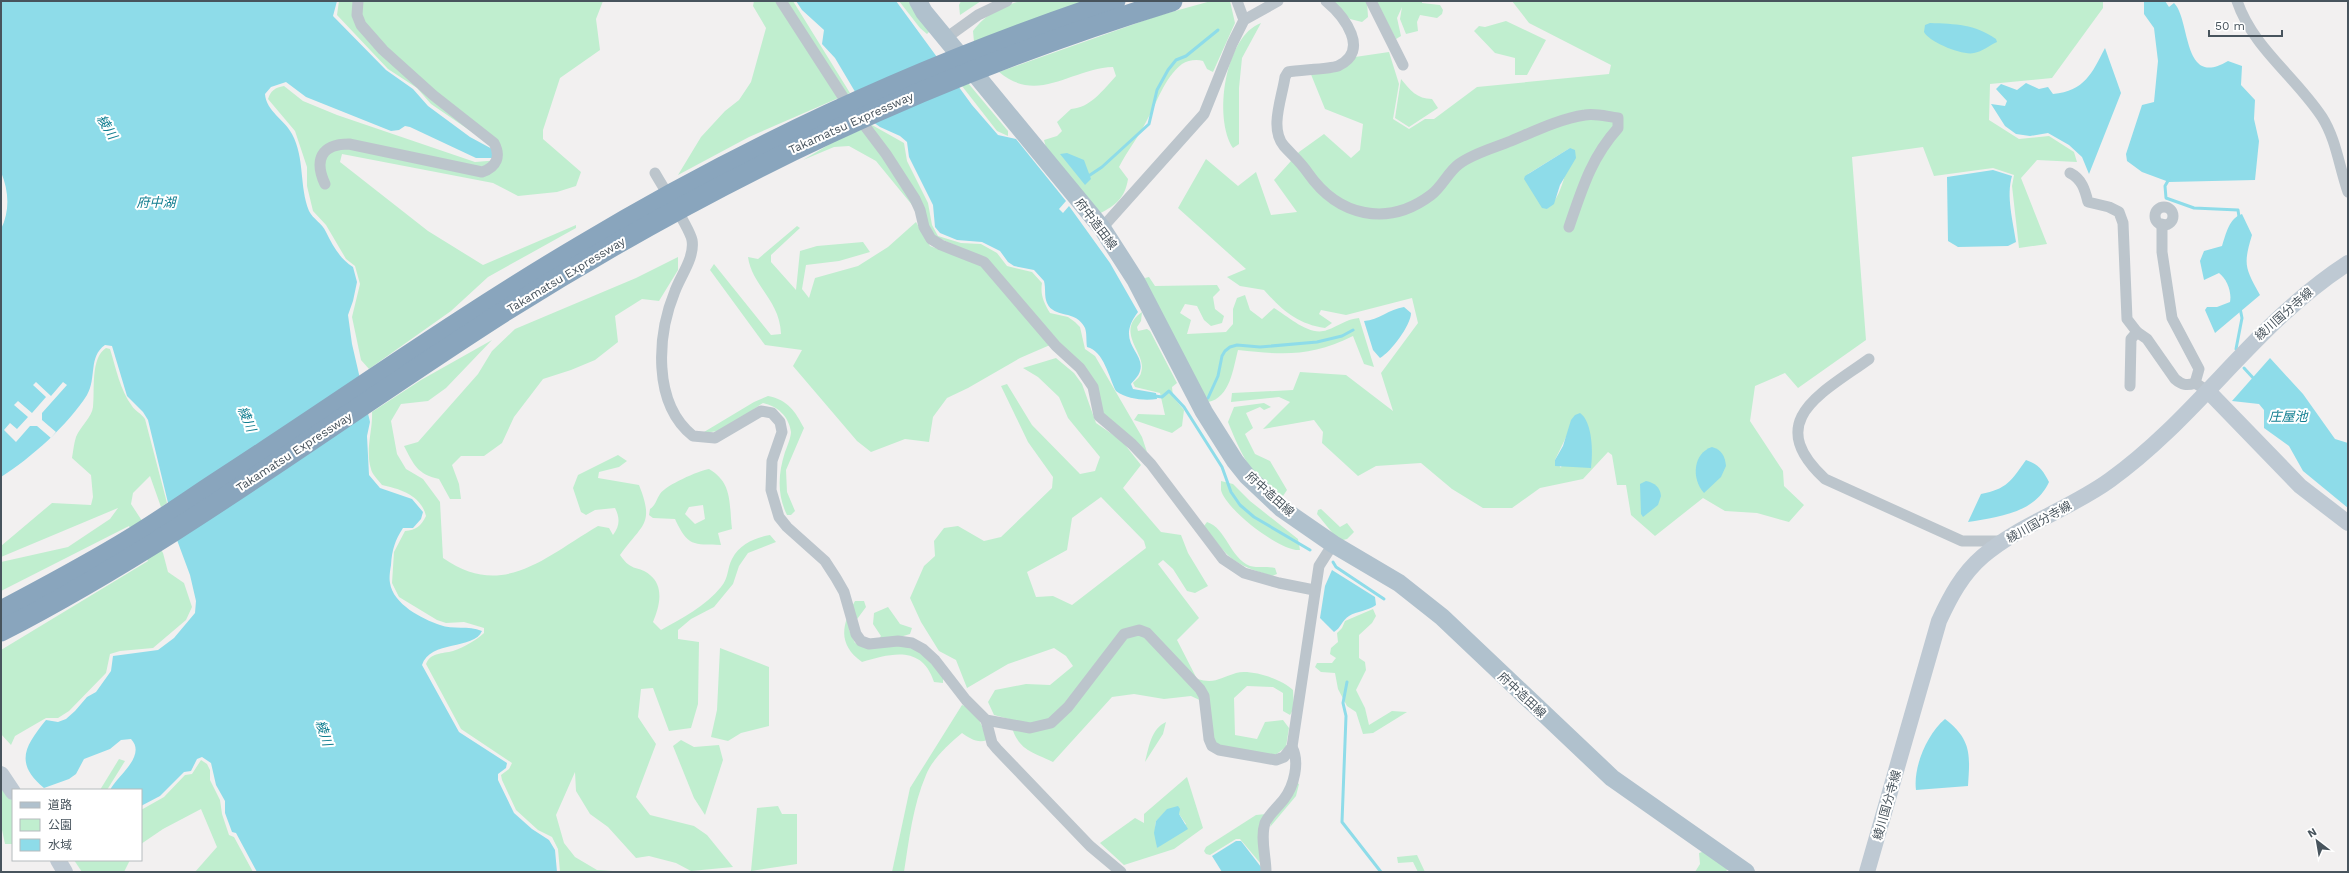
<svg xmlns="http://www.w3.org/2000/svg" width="2349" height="873" viewBox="0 0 2349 873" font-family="'Work Sans','Noto Sans JP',sans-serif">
	<rect width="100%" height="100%" fill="#f2f0f0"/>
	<g fill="#c0eecf" fill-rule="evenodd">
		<path d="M339,1H603L596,19L600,50L560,78L543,130V139L581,172L576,186L557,192L518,196L493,183L342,154L340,162L428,231L483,265L576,225V228L488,277L451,311L369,369L361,360L352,317L360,284L355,266L346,259L326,225L313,211L307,186V167L295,131L268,99C271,90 275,88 284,86L303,101L337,115L475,162L500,160L491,145L431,104L417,88L388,69L337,15Z"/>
		<path d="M754,1H793L850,93L749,137L678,175L701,137L725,111L739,100L751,82L766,28L753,6Z"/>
		<path d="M899,1H909L930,31L927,34L920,28Z"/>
		<path d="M961,1H981L960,15L959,5Z"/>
		<path d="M1021,1H1085L974,42L973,31C987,13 1000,7 1021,1Z"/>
		<path d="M1211,1H1230L1235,23L1213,72L1207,69L1203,61C1197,59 1188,60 1182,64C1164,78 1157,103 1146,122C1138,138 1127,151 1119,167L1128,179C1125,198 1116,205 1099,214L1048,155L1044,140L1057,136L1062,131L1057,122L1071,109C1090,108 1103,90 1116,76L1113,67C1072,68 1038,105 999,72L1157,16Z"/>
		<path d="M1331,1H1367L1368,17L1362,22L1350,19Z"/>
		<path d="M1376,1H1422V3L1440,5L1443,10L1442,14L1437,18L1420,15L1417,22L1418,31L1406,34L1400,19L1402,7L1397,18L1401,36L1396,39Z"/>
		<path d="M1512,1H2103V8L2052,78L1990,84L1989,120L2019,139L2049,136L2074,152L2077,162L2037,160L2021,178L2047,244L2019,248L2012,186L2014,175L1993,168L1934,176L1923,147L1852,157L1866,340L1798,388L1785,373L1755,386L1750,421L1783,471L1784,486L1804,505L1789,522L1757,513L1725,511L1703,498L1655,536L1631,515L1626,485H1617L1612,455L1608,452L1583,479L1540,488L1512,508H1483L1452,489L1421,463L1376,466L1358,476L1322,443L1323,432L1314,420L1263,429L1290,402L1279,397L1231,402L1232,393L1293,390L1300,372L1346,375L1393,411L1381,373L1418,323L1412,298L1346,315L1321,310L1319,314L1332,323L1325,328C1297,324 1282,310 1264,290L1240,286L1227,277L1246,269L1178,208L1206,159L1238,186L1256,172L1271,215L1297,212L1274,180L1299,152L1324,134L1351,158L1360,150L1363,124L1325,109L1310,72L1355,57L1389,52L1399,84L1393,119L1409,129L1425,119H1434L1477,87L1609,74L1611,65L1529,23ZM1570,148C1568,165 1562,198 1547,209L1528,174ZM1568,433L1561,468L1555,460Z"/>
		<path d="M1506,21L1546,40L1527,75H1515V58L1495,53L1474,31L1479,26L1485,27Z"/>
		<path d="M1261,23L1242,58L1239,88V144L1233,148C1213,118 1225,36 1261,23Z"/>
		<path d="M1401,79C1410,90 1417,99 1432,99L1438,108L1409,127L1395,118Z"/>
		<path d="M968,83L1008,131V136L997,131L962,86Z"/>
		<path d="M872,125L904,143L907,161L928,203L932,225L938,236L961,243L981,244L997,253L1007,266L1032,272L1042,283C1040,295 1044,303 1050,313L1068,317L1075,322L1080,327L1085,349L1095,356L1142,437L1147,452L1101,412L1096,384L986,259L934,236L926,222L876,161L849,146L834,147L803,160L835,141Z"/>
		<path d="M916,222L930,246L981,265L1050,345L1020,358L968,388L947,398L933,417L929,442L905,439L871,452L857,441L793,366L802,350L765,345L710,270L714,264L771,335L781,334C780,300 752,286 748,257L758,259L797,226L800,228L771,255V262L796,290L800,251L817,246L863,242L870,252L839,261L806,265L802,289L809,298L815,278L858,266L888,247Z"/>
		<path d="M678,257V270L659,301L642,299L615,316L618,342L595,360L571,370L543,379L514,417L502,443L484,456H461L452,465L459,484L461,499H450L439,479C417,474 414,465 404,446L418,442L478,374L492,351L515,329L636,278Z"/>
		<path d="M1149,277L1155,286L1217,285L1220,290L1213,297L1215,309L1224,316L1222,323L1211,326L1204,320L1197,306L1185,304L1180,313L1191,320L1187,334L1226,332L1233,324V309L1237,298L1245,295L1250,310L1262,319L1274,308C1289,317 1310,337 1327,330C1339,326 1346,319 1359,318L1374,367L1364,364L1353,336C1311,357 1283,355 1238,350C1233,369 1230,398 1208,402L1146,286L1145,278Z"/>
		<path d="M1142,312L1141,321L1137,327L1138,331L1147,329L1150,331L1177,383L1172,387L1173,397L1184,410L1182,426L1172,433L1134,420L1138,414L1165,415L1160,393L1135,387L1133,383C1136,380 1140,377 1141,373C1149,355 1113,332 1142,312Z"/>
		<path d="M492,340L446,388L428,401L401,404L391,421L397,454L406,469L423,479L440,502L443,558C503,600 545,557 598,526L609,528L613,535C620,526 620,518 615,508L595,510L586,515L581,512L573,488L578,475L618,455L627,461L619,467L599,472L598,478L639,485C655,525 642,524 620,555C632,573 639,565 650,575C665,587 659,608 653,622L661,630C682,618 706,606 721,587C729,578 727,568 732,559C740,544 754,538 770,535L776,542L748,553L739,566L733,584L714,607L691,619L678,630V639L699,642L698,704L691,728L669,731L653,688L641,689L638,717L656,744L636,797L650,815L694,826L707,835L733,867L691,871L676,863L649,856L636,858L608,827L590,814L576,791L575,772L556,815L564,843L575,857L597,870L628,872H560L558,849L552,837L538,830L516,810L502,780L501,775L509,769L512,763L461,729L426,664C431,652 442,654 453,651C464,647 475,641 484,633V628L464,622L446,623L437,620L399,597L392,583L394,552L405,531C416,530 421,526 426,516C421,495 400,489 382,485C378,480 372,474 371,469C365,450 373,430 372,412L421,380Z"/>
		<path d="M106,348L110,349C116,368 120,390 132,406C135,411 141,413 145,419L167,503L161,507L150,476L133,493L131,504L163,553L168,572L184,583L192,607L186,620L153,648L120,651L110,654L106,673L69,711L58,718H46L15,736L11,745L1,734V650L148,561L129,526L1,591V562L68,547L110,519L118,508L1,557V546L52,503L91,505L93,497L91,475L72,458C73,452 74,443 76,437C80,427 92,417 93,407C95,391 90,358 106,348Z"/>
		<path d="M1056,358L1074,373L1082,384L1096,423L1122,441L1141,465L1123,488L1161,532L1181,535L1188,553L1208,586L1195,593L1187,591L1173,569L1163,560L1158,564L1199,618L1177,640L1197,679C1215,684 1220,678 1236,673C1251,669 1282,679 1293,690L1294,708L1290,715L1283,711V693L1273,687L1247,686L1234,698L1235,735L1257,739L1265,722L1283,720L1289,728L1286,747L1274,756L1219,745L1214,741L1208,704L1191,696L1164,699L1134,694L1112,697L1053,762C1026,749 1018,750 1009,719L994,715L988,702L995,690L1026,684L1050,685L1073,666L1066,656L1054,648L1008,664L967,688L956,660L939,651L921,622L910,598L924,566L935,556L934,541L944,528L958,526L984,541L1001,537L1052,488L1053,477L1028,442L1001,386L1007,384L1032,425L1080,474L1095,471L1100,457L1068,418L1059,397L1038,377L1023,368ZM1101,497L1144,541L1146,548L1072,605L1053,596L1036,597L1027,572L1067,550L1072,518Z"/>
		<path d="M768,396C788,400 795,411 804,428L786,470L787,492L795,511L791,515H787C777,495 778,474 785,452C787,447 791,437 791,432C789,416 777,406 763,403C747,413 723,435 704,432L754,402Z"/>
		<path d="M1264,403L1271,407L1264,410L1260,407L1246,413L1253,428L1245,434L1255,454L1270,461L1287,490L1283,496C1254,485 1239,449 1228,422L1234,407Z"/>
		<path d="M709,469C733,483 729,504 732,529L718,533L721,545C693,544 688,547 675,519L653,518L649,515L650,509C656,505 656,500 660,494C666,485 698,471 709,469ZM703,505L705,519L695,524L685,514L689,507Z"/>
		<path d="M1221,481L1233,484L1250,501L1298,539L1300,550C1281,552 1226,510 1221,490C1221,487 1221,484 1221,481Z"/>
		<path d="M1321,509L1340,527L1347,523L1354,532L1347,539L1339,541L1317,514L1318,510Z"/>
		<path d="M1207,522C1226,528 1230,558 1250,566C1257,568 1267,566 1275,568L1277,574L1272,576C1232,564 1229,559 1204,526Z"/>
		<path d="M855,601H864L866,607L849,630L855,643L872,648L881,636L873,624L874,613L888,607L900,624L912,628L910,634L900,637L925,657L943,676V683L934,682C922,645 892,653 862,662C837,644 842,624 855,601Z"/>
		<path d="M1373,609L1376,616L1372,623L1359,635V658L1365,662L1366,670L1356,690L1365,708L1369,725L1392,711L1407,712L1373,733L1363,734L1356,712L1347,706L1338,689L1335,673L1321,672L1315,667L1317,663H1332L1336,658L1330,654L1331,648L1338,642L1337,633L1342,628L1345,621Z"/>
		<path d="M720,648L769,667V726L741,733L728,741L711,737L717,710Z"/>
		<path d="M962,705C977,709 982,725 987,740C978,744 969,738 962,733C948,745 933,758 926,775C913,805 909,840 904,872H892L910,788Z"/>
		<path d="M1166,722L1163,734L1145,762C1149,747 1151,729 1166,722Z"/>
		<path d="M681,740L694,747L719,745L723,760L705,815L694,798L673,746Z"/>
		<path d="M119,759L125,761L107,790H100Z"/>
		<path d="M201,760L207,764L210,770V780L220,800L222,814L229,835L234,837L253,872H195L217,847L201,809L163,829L141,844V810L164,797L185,775L192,774Z"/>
		<path d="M1187,777L1203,828L1174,849L1124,865L1100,843L1135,818L1144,823V814ZM1165,812L1179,814L1186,824L1157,848L1155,827L1156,821Z"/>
		<path d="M1,783L13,802V844H5L1,825Z"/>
		<path d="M1297,783L1299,784L1296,796L1270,827L1272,818Z"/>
		<path d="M778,806L782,814H797V864L751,871L757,808Z"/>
		<path d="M1266,814L1261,864L1240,839H1236L1210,855L1206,854L1204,851L1206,847L1256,815Z"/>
		<path d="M1708,850L1729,864L1726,872H1695L1700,864L1699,853Z"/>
		<path d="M1417,855L1425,872H1418L1413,862L1398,863L1397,857Z"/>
		<path d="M74,860H130L124,872H82Z"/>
	</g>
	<g fill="#8edce9">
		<path d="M1,1H337L333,16L386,70L413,89L428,106L470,137L494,150L497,158H476L410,127L405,126L399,130L391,131L306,97L286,82L271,87L265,94C266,111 285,120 292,134C305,158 299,186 309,211C313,219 322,223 326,232C333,246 340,259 353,267L357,282L353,301L348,315L352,344L370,422L367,436L369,475L380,488L412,499L423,512L421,519L413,528H403C395,540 392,550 391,565C390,571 389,578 390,583C393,604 422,619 440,625C453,630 468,625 482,631C474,650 430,640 422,665L459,732L507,763L506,768L498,774V780L514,813L532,829L549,840L555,850L557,872H257L236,833L232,832L225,813V801L216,785L211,763L202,757L197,759L191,771L184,772L160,796L141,806V790H110C117,776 147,756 131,739L121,740L110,749L84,759L76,774L69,779L44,788C14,763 25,746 46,720L58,722L66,719L75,711L87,697L96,692L111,671L113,656L158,650L174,638L195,613L196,601L190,575L177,540L148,420L143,412L127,396L112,346L105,345C88,357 97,378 87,395C68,425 31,458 1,477V229C10,211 9,191 1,172Z"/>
		<path d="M796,1H896L972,105L998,135L1016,139L1066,201L1059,209L1063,213L1069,206L1110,263L1138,312C1114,343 1146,352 1140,371C1139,376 1133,381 1131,384L1133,389L1156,393L1157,399C1144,401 1127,399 1116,391C1109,378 1104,351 1087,347C1086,340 1087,334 1085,328C1076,309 1054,319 1047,303C1044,296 1046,289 1044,281L1034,270L1014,266L1008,262L1000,251L982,242L957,240L940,233L935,227L933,205L909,157L907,142L900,136L880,127L873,122L835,58L822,44L824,30L802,10Z"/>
		<path d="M2144,1H2165L2169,7L2174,3C2191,20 2182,89 2228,61L2242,66L2241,85L2255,100L2254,119L2259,141L2255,180L2169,182L2142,172L2127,161L2126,154L2142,105L2154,102L2158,61L2154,28L2144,14Z"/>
		<path d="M1930,23C1956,24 1974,24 1996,39L1997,42C1990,45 1982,52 1974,53C1963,56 1929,42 1924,32L1925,25Z"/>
		<path d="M2105,48L2121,93L2089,174L2082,157L2069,145L2048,133L2030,136L2016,134L2005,126L1991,104L2005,106L2007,101L1996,89L2001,84L2017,90L2026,83L2039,89L2048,87L2053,94C2085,91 2092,73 2105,48Z"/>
		<path d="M1570,148L1575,150L1576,158L1560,185L1554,204L1547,209L1542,208L1524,179L1525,176Z"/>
		<path d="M1067,153L1084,160L1091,179L1085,185L1060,154Z"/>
		<path d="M1993,170L2012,176C2006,196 2013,221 2016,242L2008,246L1958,247L1948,241L1947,177Z"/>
		<path d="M2242,214L2252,235C2243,265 2245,268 2260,295L2215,333L2205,310L2207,307H2217L2230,302C2232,292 2227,279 2219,273L2204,280L2200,261L2204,251L2222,246C2226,234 2229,218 2242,214Z"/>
		<path d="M1404,307L1411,313C1411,325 1391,352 1380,358L1373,350L1364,321C1379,320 1389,309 1404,307Z"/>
		<path d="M2270,358L2303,394L2335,439L2348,443V508L2303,471L2289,446L2264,428V410L2259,404L2232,401Z"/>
		<path d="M1580,413C1593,422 1593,454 1591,468L1555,466V460L1563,446L1571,420L1575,415Z"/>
		<path d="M1712,447C1722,450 1725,456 1726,466L1721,477L1704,493C1691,479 1693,453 1712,447Z"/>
		<path d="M2026,460C2038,464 2043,470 2049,482C2035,513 1998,517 1968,522L1981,494C2007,489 2011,481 2026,460Z"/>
		<path d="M1646,481C1655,483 1660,487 1661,496L1658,505L1643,517L1641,514L1640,484Z"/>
		<path d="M1332,570L1375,597L1376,605C1368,611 1357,611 1349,616C1342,620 1341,628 1334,632L1320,618L1325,586Z"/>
		<path d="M1945,719C1972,740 1970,755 1968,786L1916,790C1913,767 1927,734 1945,719Z"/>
		<path d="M1178,806L1180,809L1179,814L1188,829L1157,848L1154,833L1156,821L1167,809Z"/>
		<path d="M1236,841H1241L1261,867V872H1222L1212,856Z"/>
	</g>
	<path fill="#f2f0f0" d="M36,382L51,396L63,382L67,385L42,413V420L56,432L51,438L37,426H30L16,442L4,430L10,423L17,429L28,417L14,405L18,401L32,413L46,397L33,385Z"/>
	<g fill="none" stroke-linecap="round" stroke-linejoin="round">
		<g stroke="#8edce9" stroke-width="3">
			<path d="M1087,177L1102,167L1149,124L1157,90L1168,70L1176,60L1186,56L1218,30"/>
			<path d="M2169,179L2165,186L2166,198L2194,208L2238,210L2239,217"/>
			<path d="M2236,349L2242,318L2240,308"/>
			<path d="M2244,368L2255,380"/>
			<path d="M1155,396L1162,397L1169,391L1184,407L1222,467L1231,492L1240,505L1254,517L1310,550"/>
			<path d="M1208,398L1218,376L1222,356L1225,351L1230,347L1237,345L1260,347L1317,342L1342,336L1353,330"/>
			<path d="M1333,562L1336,567L1384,599"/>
			<path d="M1347,682L1343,703L1346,716L1342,822L1381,872"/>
		</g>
		<g stroke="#bcc5cc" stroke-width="11">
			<path d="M781,1L843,97L886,154L915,199L920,210L924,227L931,239L941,245L984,262L1056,346L1080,368L1093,387L1099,416L1132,444L1151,464L1223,559L1244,573L1279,583L1314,590"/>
			<path d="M1237,1L1244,20"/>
			<path d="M1326,1C1344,16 1371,51 1338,66C1331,69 1298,70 1288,72L1285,77C1282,98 1269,129 1284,146C1293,156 1300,161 1308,173C1338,216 1387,228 1431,195C1442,187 1448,172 1459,164C1474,153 1494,148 1511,141C1535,131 1559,119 1585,115C1596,113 1608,117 1618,118V128C1591,158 1582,189 1569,227"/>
			<path d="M1371,1L1403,65"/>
			<path d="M2237,1C2253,48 2295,76 2322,117C2336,139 2339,166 2348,192"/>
			<path d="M946,38L978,15L1007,1"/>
			<path d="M655,173C662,186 690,228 692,240C695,257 681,275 675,291C657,335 652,403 693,436L715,438L761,411L772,413L780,422L782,432L772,461L771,490L779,517L787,527L825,561L836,578L844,592L856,634L861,641L869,644L898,641L912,643L923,649L935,660L966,700L986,720L1030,728L1051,723L1068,707L1124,634L1139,630L1147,633L1200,689L1204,696L1209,739L1212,746L1219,750L1276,760L1284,757L1292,747L1319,566L1333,544"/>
			<path d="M2070,173C2082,179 2085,190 2088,202L2109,207L2119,212L2123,223L2127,319L2137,332L2147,339L2175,379C2182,385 2187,386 2195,383L2208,391"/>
			<path d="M325,184C314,160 321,144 349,144L482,172C497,167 501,156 494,143L433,95L383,50L361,25L357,15L358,1"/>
			<circle cx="2164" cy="216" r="9"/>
			<path d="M2162,224V252L2172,318L2199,369L2195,383"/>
			<path d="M1102,228L1204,114L1232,44L1244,20L1278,1"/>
			<path d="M1869,359C1822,393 1762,421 1825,479L1962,541H2003"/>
			<path d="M2130,386L2131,339L2137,332"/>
			<path d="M986,720L992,743L997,749L1090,846L1121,872"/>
			<path d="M1266,872C1266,856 1260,838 1265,823C1269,814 1278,807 1284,799C1294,786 1300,762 1292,747"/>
		</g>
		<g stroke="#bec9d3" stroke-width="16">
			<path d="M2208,391L2300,486L2348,523"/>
			<path d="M1,774L13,792"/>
			<path d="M58,860L65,872"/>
			<path d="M1867,872L1939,621C1950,597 1962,574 1983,556C2019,525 2070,509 2110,480C2198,417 2255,323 2348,263"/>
		</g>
		<path stroke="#b0c1cd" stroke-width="18" d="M918,1L924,12L1102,228L1136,281L1204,412L1235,461L1247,476L1281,508L1333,544L1399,583L1442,617L1612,778L1746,872"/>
		<g stroke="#89a5bd" stroke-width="21">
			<path d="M1,611C41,590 80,569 119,546C150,528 180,507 210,487C334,407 454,321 581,246C751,144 928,63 1115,1"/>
			<path d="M1,631C178,540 337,418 505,311C718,177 932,75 1172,1"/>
		</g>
	</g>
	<g text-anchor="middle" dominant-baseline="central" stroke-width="4" stroke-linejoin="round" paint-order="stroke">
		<g font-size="12" fill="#48545d" stroke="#fff">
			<text transform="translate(851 123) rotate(-24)">Takamatsu Expressway</text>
			<text transform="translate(1096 224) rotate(53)">府中造田線</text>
			<text transform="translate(566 275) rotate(-31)">Takamatsu Expressway</text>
			<text transform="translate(2284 314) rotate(-41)">綾川国分寺線</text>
			<text transform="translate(294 452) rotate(-33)">Takamatsu Expressway</text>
			<text transform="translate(1270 494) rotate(42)">府中造田線</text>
			<text transform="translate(2039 522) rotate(-29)">綾川国分寺線</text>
			<text transform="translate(1522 695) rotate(43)">府中造田線</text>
			<text transform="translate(1887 805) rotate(-74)">綾川国分寺線</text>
		</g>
		<g font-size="13" font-style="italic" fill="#117e90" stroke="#fff">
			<text transform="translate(107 127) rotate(59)">綾川</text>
			<text x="156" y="202">府中湖</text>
			<text x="2288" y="416">庄屋池</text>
			<text transform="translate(247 419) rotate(67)">綾川</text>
			<text transform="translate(324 733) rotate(72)">綾川</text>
		</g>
	</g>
	<rect width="2349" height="873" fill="none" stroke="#48545d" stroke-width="4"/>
	<rect x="12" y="789" width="130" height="72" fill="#ffffff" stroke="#b6bbbe"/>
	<rect x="20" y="802" width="20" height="6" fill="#b0c1cd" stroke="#b6bbbe"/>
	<text x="48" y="809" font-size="12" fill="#48545d">道路</text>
	<rect x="20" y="819" width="20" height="12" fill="#c0eecf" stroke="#b6bbbe"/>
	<text x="48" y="829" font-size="12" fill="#48545d">公園</text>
	<rect x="20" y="839" width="20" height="12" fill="#8edce9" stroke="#b6bbbe"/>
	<text x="48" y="849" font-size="12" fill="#48545d">水域</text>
	<g transform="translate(2317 841) rotate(329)" stroke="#ffffff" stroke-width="3" paint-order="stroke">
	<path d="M0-3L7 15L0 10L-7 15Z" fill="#48545d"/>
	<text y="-6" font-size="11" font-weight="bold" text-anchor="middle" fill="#48545d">N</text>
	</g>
	<path d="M2209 30v6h73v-6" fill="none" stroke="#48545d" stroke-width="2"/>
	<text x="2215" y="30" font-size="12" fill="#48545d" stroke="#ffffff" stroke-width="3" paint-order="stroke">50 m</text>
</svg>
